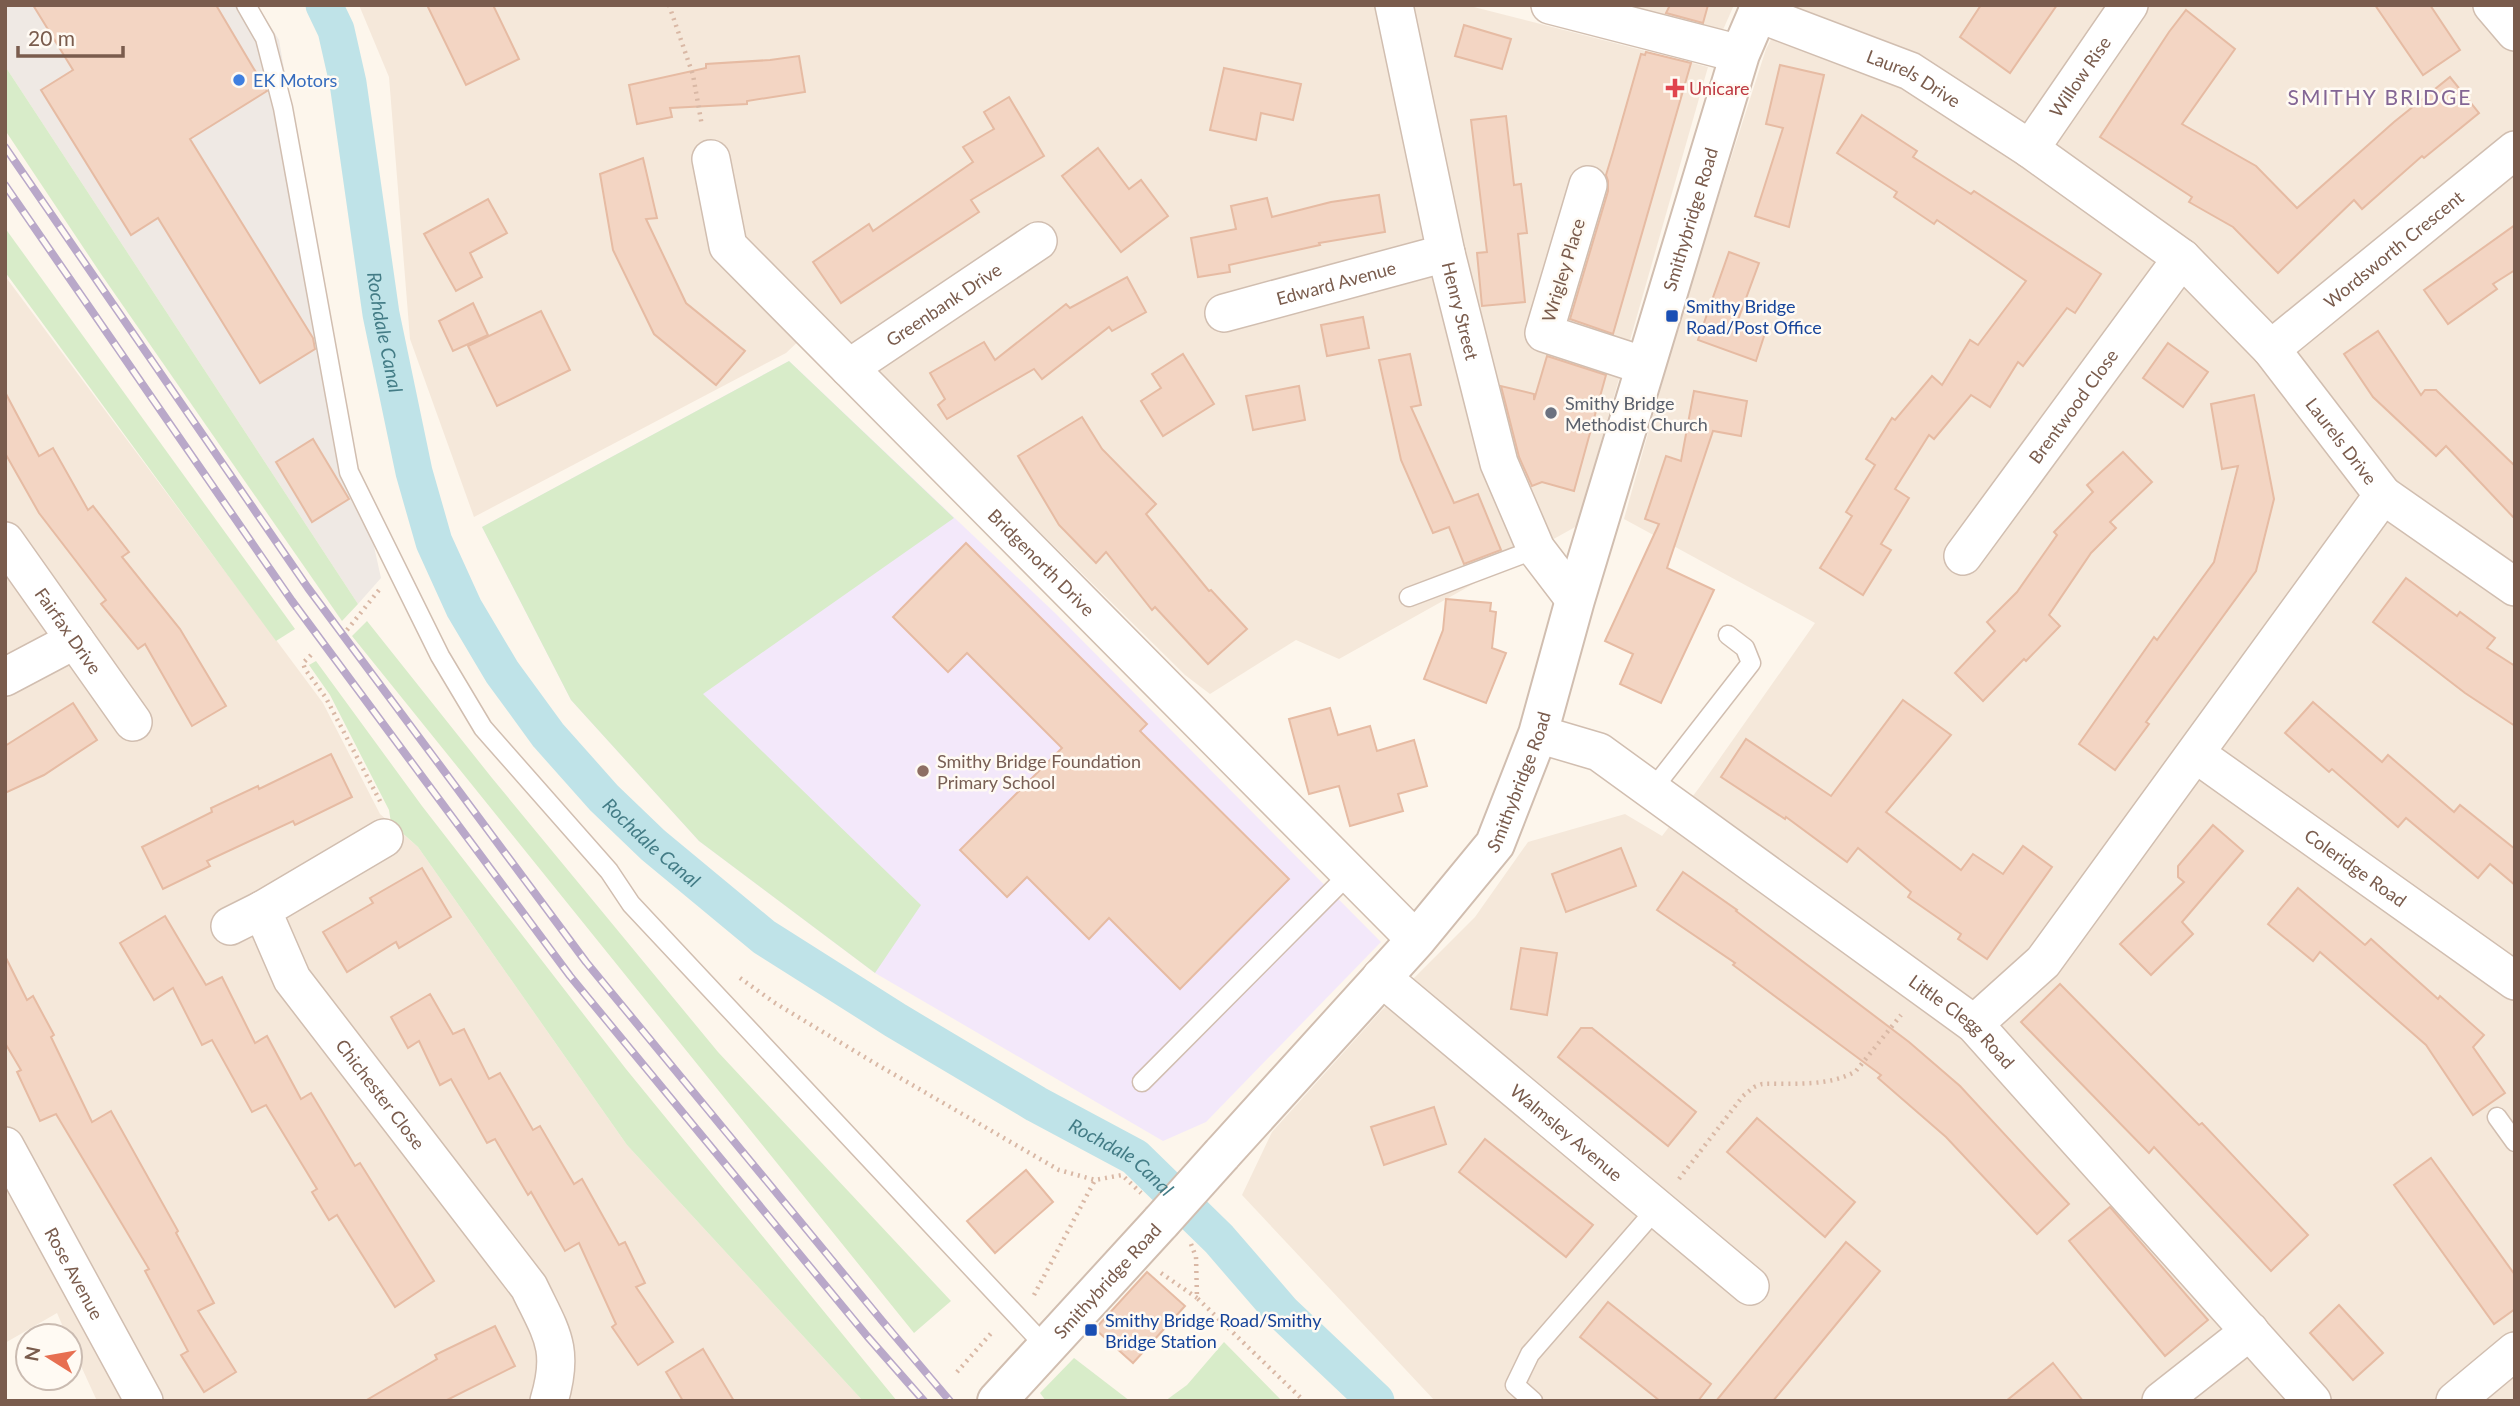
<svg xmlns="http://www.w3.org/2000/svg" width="2520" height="1406" viewBox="0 0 2520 1406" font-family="Lato,sans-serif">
	<rect width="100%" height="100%" fill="#fdf6ec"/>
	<g fill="#f5e8da">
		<path d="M359,5H1466L1708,67L1577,526L1339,659L1296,640L1210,694L1185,675L823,318L786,353L474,517L410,339L389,77Z"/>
		<path d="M1618,5H1734L1722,32Z"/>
		<path d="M1789,5H2515V1401H1435L1242,1195L1272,1132L1380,1012L1475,917L1528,842L1625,814L1662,836L1699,788L1815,623L1624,519L1684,305L1766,49Z"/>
		<path d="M5,276L323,703L380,814L418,847L627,1145L863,1401H97L70,1342V1336H67L57,1313L5,1343Z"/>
	</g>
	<path fill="#efe9e4" d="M5,5H257L279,40L312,230L356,465L381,578L358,604L5,66Z"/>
	<path fill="#f3e8fa" d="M789,361L1055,613L1381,942L1206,1122L1163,1141L875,973L699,841L571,700L482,527Z"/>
	<g fill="#d8ecc9">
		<path d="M5,66L358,604L342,621L101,274L5,130Z"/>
		<path d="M5,228L295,629L276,641L5,272Z"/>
		<path d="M789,361L954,518L703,694L921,905L875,973L699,841L571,700L482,527Z"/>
		<path d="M367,621L492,778L718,1052L951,1301L914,1333L352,636Z"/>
		<path d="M316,661L422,806L626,1069L897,1401H863L627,1145L418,847L391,823L389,810L330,695L309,665Z"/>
		<path d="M1224,1342L1282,1401H1165L1187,1385Z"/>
		<path d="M1074,1358L1130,1401H1046L1040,1393Z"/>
	</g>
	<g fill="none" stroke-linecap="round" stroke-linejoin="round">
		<path stroke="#bfe3e8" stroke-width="37" id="s1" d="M324,5L336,30L348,83L381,314L414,472L434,542L464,608L502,672L548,735L604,798L653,845L764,937L895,1020L1036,1104L1135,1157L1219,1239L1283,1313L1376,1401"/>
	</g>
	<g fill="#f3d5c3" stroke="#e6bba3" stroke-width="2">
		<path d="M33,5H216L267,91L190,139L313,338L315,349L260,383L158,218L131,235L41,90L73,70Z"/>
		<path d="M427,5H493L519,59L466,85Z"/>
		<path d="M1670,5H1708L1703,23L1666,13Z"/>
		<path d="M1981,5H2057L2010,73L1960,37Z"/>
		<path d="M2375,5H2430L2460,50L2423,75Z"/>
		<path d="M2186,10L2235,49L2182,124L2256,166L2297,208L2394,122L2450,77L2479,113L2424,158L2422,156L2362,209L2354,200L2278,273L2233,227L2189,202L2192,197L2100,137L2169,32Z"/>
		<path d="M1464,25L1511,39L1502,69L1455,56Z"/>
		<path d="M1646,52L1691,63L1613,334L1570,319L1608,191V181L1606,175L1613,152L1641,54L1645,55Z"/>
		<path d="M799,56L805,92L747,101V104L670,108L672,117L637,124L629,85L706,68V64L770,60Z"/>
		<path d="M1780,65L1824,75L1789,227L1755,216L1783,128L1766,124Z"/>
		<path d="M1224,68L1301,84L1293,120L1261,113L1256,140L1210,130Z"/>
		<path d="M1009,97L1044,156L971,200L979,212L841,303L813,262L869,224L873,231L973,162L963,147L994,129L984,112Z"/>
		<path d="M1862,115L1917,151L1913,157L1971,194L1974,191L2101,274L2075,313L2067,308L2023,366L2018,362L1990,407L1971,395L1934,439L1929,435L1895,489L1909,498L1881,544L1891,550L1863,595L1820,568L1852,516L1846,512L1875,465L1866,459L1892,418L1895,420L1932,376L1942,385L1970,340L1978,345L2026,281L1937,220L1934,224L1894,197L1897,192L1837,153Z"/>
		<path d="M1506,116L1514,185L1521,184L1527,233L1518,234L1525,302L1482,306L1477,253L1487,252L1471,120Z"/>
		<path d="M1098,148L1129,189L1141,180L1168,216L1121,252L1062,176Z"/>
		<path d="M643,158L657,218L646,219L686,303L745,351L716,385L654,334L613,250L600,174Z"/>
		<path d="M1379,195L1385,232L1319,243L1320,245L1229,265L1230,272L1198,277L1191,238L1236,229L1231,206L1267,198L1272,217L1331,202Z"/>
		<path d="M488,199L507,233L470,253L482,277L456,291L424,234Z"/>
		<path d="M2515,225V270L2493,284L2497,289L2448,324L2424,290Z"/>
		<path d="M1729,252L1759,263L1738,320L1766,330L1756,361L1698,340Z"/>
		<path d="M1127,277L1146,312L1112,331L1109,327L1042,379L1034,369L947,419L938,405L945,399L930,373L984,342L995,360L1066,304L1070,308Z"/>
		<path d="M473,303L488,335L453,351L439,321Z"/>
		<path d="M541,311L570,370L497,406L468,346Z"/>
		<path d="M1363,317L1369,348L1327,356L1321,325Z"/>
		<path d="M2378,331L2421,395L2425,390H2436L2515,466V519L2446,446L2436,456L2373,397L2344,354Z"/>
		<path d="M2168,343L2208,372L2183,407L2143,378Z"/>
		<path d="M1183,354L1214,404L1163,436L1141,401L1161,388L1152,374Z"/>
		<path d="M1410,354L1421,405L1411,407L1454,503L1478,494L1501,550L1464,564L1449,527L1433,533L1401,460L1379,360Z"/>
		<path d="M1547,356L1606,375L1574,491L1542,482L1532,486L1519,457L1501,386L1534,394V400Z"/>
		<path d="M1299,386L1305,420L1253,430L1246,396Z"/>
		<path d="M1694,391L1747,401L1741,436L1713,431L1667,568L1714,590L1661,703L1620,684L1633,654L1605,641L1659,524L1645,519L1666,456L1681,461Z"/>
		<path d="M5,392L39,456L53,448L88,510L93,506L129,552L122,557L180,629L226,706L192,726L145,644L138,649L101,604L106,600L39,513L5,453Z"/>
		<path d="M2254,395L2274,499L2256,571L2146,722L2149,724L2115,770L2079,744L2154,637L2157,640L2214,562L2238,466L2222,469L2211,404Z"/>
		<path d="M1082,417L1102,449L1156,504L1146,514L1209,591L1211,590L1247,629L1208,664L1155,607L1152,610L1106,552L1096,563L1059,525L1018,456Z"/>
		<path d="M313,439L349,499L312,522L276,462Z"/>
		<path d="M2123,452L2152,482L2110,522L2116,528L2091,553L2049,615L2060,626L2026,661L2024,659L1983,701L1955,673L1995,631L1987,622L2017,592L2057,535L2054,532L2093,492L2087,485Z"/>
		<path d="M966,543L1147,724L1140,731L1289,879L1180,989L1109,918L1089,939L1027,877L1007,897L960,850L1062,748L967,653L948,672L893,617Z"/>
		<path d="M2406,578L2457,616L2460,612L2495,638L2487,648L2515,666V726L2465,693L2373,622Z"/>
		<path d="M1446,599L1491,603L1490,611L1496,612L1492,648L1506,653L1486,703L1424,679L1443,630Z"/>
		<path d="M1903,700L1951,735L1886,812L1961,870L1973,854L2003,874L2023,846L2052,867L1987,959L1958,939L1961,934L1908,897L1911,892L1858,848L1847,862L1786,817L1785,819L1721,777L1746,739L1831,796Z"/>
		<path d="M2313,702L2382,762L2388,755L2454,812L2460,805L2515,849V885L2490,864L2478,878L2406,818L2398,827L2332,769L2329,772L2285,733Z"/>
		<path d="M73,703L97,740L44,775L5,793V746Z"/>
		<path d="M1330,708L1338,735L1370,726L1377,751L1414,740L1427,786L1398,794L1403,811L1350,826L1339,786L1309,794L1289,719Z"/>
		<path d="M331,754L352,797L295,825L293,821L207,861L210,866L163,889L142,847L212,812L211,808L258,786L259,789Z"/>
		<path d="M2213,825L2243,851L2182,922L2193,934L2151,975L2120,944L2184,882L2178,877V866Z"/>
		<path d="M1621,848L1636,886L1566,912L1552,874Z"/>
		<path d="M422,868L451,917L399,948L396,942L347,972L323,932L373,903L370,898Z"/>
		<path d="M1683,872L1737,910L1736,911L1909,1042L1960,1086L2069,1204L2037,1234L1946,1137L1878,1078L1881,1075L1733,965L1735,963L1657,910Z"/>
		<path d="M2298,888L2365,945L2371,939L2438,999L2440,996L2484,1035L2473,1047L2505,1093L2473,1115L2426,1045L2320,952L2313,961L2268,924Z"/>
		<path d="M165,916L206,985L222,977L255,1043L267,1036L301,1099L311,1093L355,1166L360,1163L434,1281L395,1307L337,1215L329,1220L312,1192L317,1189L266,1105L252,1112L212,1040L202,1045L173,988L154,1000L120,943Z"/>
		<path d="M1521,948L1557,953L1547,1015L1511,1009Z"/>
		<path d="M5,956L27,1000L33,996L54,1035L51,1037L92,1122L111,1111L178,1231L176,1233L214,1303L198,1311L236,1372L204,1392L181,1355L188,1351L145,1271L149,1269L56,1114L40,1121L17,1072L21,1070L5,1043Z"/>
		<path d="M2060,984L2199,1125L2202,1123L2308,1235L2271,1271L2154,1147L2149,1153L2021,1022Z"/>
		<path d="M430,994L453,1034L464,1029L489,1079L500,1073L533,1130L540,1126L574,1184L582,1179L619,1245L625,1242L645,1283L636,1287L673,1342L638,1365L612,1327L616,1324L579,1243L565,1251L531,1192L528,1195L495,1139L487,1143L451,1079L440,1085L419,1041L408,1048L391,1017Z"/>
		<path d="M1581,1028H1592L1696,1112L1668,1146L1558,1057Z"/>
		<path d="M1434,1107L1446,1144L1384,1165L1371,1127Z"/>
		<path d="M1757,1118L1855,1202L1825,1237L1727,1152Z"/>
		<path d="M1485,1139L1593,1225L1566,1257L1459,1172Z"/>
		<path d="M2431,1158L2515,1275V1309L2494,1324L2394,1185Z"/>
		<path d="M1026,1170L1053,1202L995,1253L967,1221Z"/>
		<path d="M2110,1207L2208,1320L2165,1356L2069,1241Z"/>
		<path d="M1846,1242L1880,1271L1773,1401H1716Z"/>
		<path d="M1147,1272L1185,1306L1133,1363L1095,1329Z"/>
		<path d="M1608,1302L1711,1384L1698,1401H1660L1580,1337Z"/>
		<path d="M2339,1305L2383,1353L2353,1380L2310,1333Z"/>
		<path d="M495,1326L515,1366L445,1401H365L437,1359L435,1355Z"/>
		<path d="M703,1349L734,1401H683L666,1372Z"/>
		<path d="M2053,1363L2083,1401H2006Z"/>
	</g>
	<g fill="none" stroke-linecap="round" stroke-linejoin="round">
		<defs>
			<g id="service">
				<path d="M246,5L265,38L283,108L349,472L440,656L483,728L609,871L631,904L1046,1347"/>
				<path d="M1409,597L1536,549"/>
				<path d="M1652,790L1751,663L1745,648L1728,635"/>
				<path d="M1142,1082L1349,874"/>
				<path d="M2497,1117L2515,1142"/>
				<path d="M1533,1401L1515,1385L1530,1354L1657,1208"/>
			</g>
			<g id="minor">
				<path id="s2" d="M1394,5L1446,253L1499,463L1536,549L1575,600"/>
				<path d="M1550,5L1740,54"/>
				<path d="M2492,5L2515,32"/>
				<path id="s3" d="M1757,13L1910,71L2030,149L2182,258L2271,349L2383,495L2043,962L1974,1024"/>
				<path id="s4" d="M2030,149L2129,5"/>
				<path id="s5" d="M711,159L728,246L1416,940"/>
				<path d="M1588,185L1544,333L1645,366"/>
				<path id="s6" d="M1224,313L1446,253"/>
				<path id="s7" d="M2271,349L2515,150"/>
				<path id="s8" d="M849,368L1038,241"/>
				<path d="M2383,495L2515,587"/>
				<path id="s9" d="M5,541L133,722"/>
				<path id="s10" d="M1963,556L2182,258"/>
				<path d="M5,677L75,640"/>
				<path id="s11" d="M1538,734L1599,752L1974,1024L2312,1401"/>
				<path id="s12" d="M2196,754L2515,981"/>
				<path id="s13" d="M384,838L262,910L292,979L529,1287C551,1333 565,1348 549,1401"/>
				<path d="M230,926L262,910"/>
				<path id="s14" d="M1381,977L1750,1286"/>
				<path id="s15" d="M5,1146L144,1401"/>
				<path d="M2161,1401L2250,1331"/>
				<path d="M2455,1401L2515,1351"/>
			</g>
			<g id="tertiary">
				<path id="s16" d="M1222,1154L1416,940L1495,844L1538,734L1575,600L1740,54L1761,5"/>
				<path id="s17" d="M997,1401L1161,1222"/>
			</g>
		</defs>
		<use href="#service" stroke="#d1beb0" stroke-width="21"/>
		<use href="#minor" stroke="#d1beb0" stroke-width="40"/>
		<use href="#tertiary" stroke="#d1beb0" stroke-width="42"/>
		<g stroke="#d9b8a5" stroke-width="4.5" stroke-dasharray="2 5" stroke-linecap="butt">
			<path d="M669,5L693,75L702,126"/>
			<path d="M347,630L379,590"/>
			<path d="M311,655L303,663L305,669L326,698L381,803"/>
			<path d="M740,978L775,1003L876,1064L1059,1170L1095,1180L1122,1175L1141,1193"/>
			<path d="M1679,1179L1743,1096L1754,1087L1762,1084C1792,1083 1830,1087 1856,1071L1901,1015"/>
			<path d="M1191,1244L1196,1257L1197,1298L1304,1401"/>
			<path d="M1161,1273L1197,1298"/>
			<path d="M1034,1295L1095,1180"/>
			<path d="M957,1372L993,1331"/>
		</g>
		<use href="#service" stroke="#fff" stroke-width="18"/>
		<use href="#minor" stroke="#fff" stroke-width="37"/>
		<use href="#tertiary" stroke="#fff" stroke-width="38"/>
		<defs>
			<g id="rail">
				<path d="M5,147L308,588L586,962L883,1322L950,1401"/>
				<path d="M5,185L292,601L570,976L867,1336L924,1401"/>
			</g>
		</defs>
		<use href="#rail" stroke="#b9a8c9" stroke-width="8"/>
		<use href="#rail" stroke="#fffaf3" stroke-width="5" stroke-dasharray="16" stroke-linecap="butt"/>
		<defs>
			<path id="tertiary-bridge" d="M1161,1222L1222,1154"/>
		</defs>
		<use href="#tertiary-bridge" stroke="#d1beb0" stroke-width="42" stroke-linecap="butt"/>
		<use href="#tertiary-bridge" stroke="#fff" stroke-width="38"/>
	</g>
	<circle fill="#3f7fe0" stroke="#fffaf3" stroke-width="2.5" cx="239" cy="80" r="7"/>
	<path fill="#e0444e" stroke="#fffaf3" stroke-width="2.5" d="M1671.5 77.5h7v7h7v7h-7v7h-7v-7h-7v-7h7z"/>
	<g fill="#1a4fb4" stroke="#fffaf3" stroke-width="2.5">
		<rect x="1665" y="309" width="14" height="14" rx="3.5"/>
		<rect x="1084" y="1323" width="14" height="14" rx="3.5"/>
	</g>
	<circle fill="#6b7280" stroke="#fffaf3" stroke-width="2.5" cx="1551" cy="413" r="7"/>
	<circle fill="#8d6e63" stroke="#fffaf3" stroke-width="2.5" cx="923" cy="771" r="7"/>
	<g text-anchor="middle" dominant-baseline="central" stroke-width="5" stroke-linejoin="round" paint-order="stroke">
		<g font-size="18" fill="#7a5c4d" stroke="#fffaf3">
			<text stroke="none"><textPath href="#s4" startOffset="88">Willow Rise</textPath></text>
			<text stroke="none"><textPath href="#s3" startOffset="170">Laurels Drive</textPath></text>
			<text stroke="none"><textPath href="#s16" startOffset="1068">Smithybridge Road</textPath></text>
			<text stroke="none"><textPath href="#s7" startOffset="158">Wordsworth Crescent</textPath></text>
			<text transform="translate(1563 270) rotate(-73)">Wrigley Place</text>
			<text stroke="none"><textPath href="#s6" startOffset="116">Edward Avenue</textPath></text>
			<text stroke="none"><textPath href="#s8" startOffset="114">Greenbank Drive</textPath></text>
			<text stroke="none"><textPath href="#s2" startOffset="313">Henry Street</textPath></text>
			<text stroke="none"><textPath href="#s10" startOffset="186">Brentwood Close</textPath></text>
			<text stroke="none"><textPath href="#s3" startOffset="737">Laurels Drive</textPath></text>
			<text stroke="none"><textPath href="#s5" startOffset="534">Bridgenorth Drive</textPath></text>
			<text stroke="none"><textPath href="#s9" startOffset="110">Fairfax Drive</textPath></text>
			<text stroke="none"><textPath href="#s16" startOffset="480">Smithybridge Road</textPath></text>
			<text stroke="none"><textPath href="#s12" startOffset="196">Coleridge Road</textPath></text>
			<text stroke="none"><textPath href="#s11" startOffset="516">Little Clegg Road</textPath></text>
			<text stroke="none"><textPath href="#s13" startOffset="362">Chichester Close</textPath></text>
			<text stroke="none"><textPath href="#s14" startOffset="242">Walmsley Avenue</textPath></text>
			<text stroke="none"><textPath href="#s15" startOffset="145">Rose Avenue</textPath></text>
			<text stroke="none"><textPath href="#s17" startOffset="163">Smithybridge Road</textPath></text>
		</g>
		<g font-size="18" fill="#366cbe" stroke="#fffaf3" text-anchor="start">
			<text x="253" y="80">EK Motors</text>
		</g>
		<g font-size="18" fill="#be3a42" stroke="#fffaf3" text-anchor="start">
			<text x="1689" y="88">Unicare</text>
		</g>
		<g font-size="18" fill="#164399" stroke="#fffaf3" text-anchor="start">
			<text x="1686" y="306">Smithy Bridge<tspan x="1686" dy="21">Road/Post Office</tspan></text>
			<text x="1105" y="1320">Smithy Bridge Road/Smithy<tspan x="1105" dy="21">Bridge Station</tspan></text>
		</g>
		<g font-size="18" fill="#5b616d" stroke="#fffaf3" text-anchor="start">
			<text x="1565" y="403">Smithy Bridge<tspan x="1565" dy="21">Methodist Church</tspan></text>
		</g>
		<g font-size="18" fill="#785e54" stroke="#fffaf3" text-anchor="start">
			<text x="937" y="761">Smithy Bridge Foundation<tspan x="937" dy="21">Primary School</tspan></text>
		</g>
		<g font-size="19" font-style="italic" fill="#437c86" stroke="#fffaf3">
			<text stroke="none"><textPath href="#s1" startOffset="334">Rochdale Canal</textPath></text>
			<text stroke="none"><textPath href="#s1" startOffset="924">Rochdale Canal</textPath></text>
			<text stroke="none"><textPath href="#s1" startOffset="1491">Rochdale Canal</textPath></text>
		</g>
		<g font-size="21" letter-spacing="2" fill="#846695" stroke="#fffaf3">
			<text x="2380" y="96">SMITHY BRIDGE</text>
		</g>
	</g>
	<rect width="2520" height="1406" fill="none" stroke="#7a5c4d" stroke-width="14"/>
	<g transform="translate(49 1357) rotate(281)"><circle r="33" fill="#fffaf3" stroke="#cabbb1" stroke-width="2"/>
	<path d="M0-5L12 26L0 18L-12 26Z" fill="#e76f51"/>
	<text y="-10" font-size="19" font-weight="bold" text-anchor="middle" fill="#7a5c4d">N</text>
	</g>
	<path d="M18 46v10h105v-10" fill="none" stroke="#7a5c4d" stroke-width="3.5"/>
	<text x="28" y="46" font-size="21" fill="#7a5c4d" stroke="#fffaf3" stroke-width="5" paint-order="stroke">20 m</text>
</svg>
